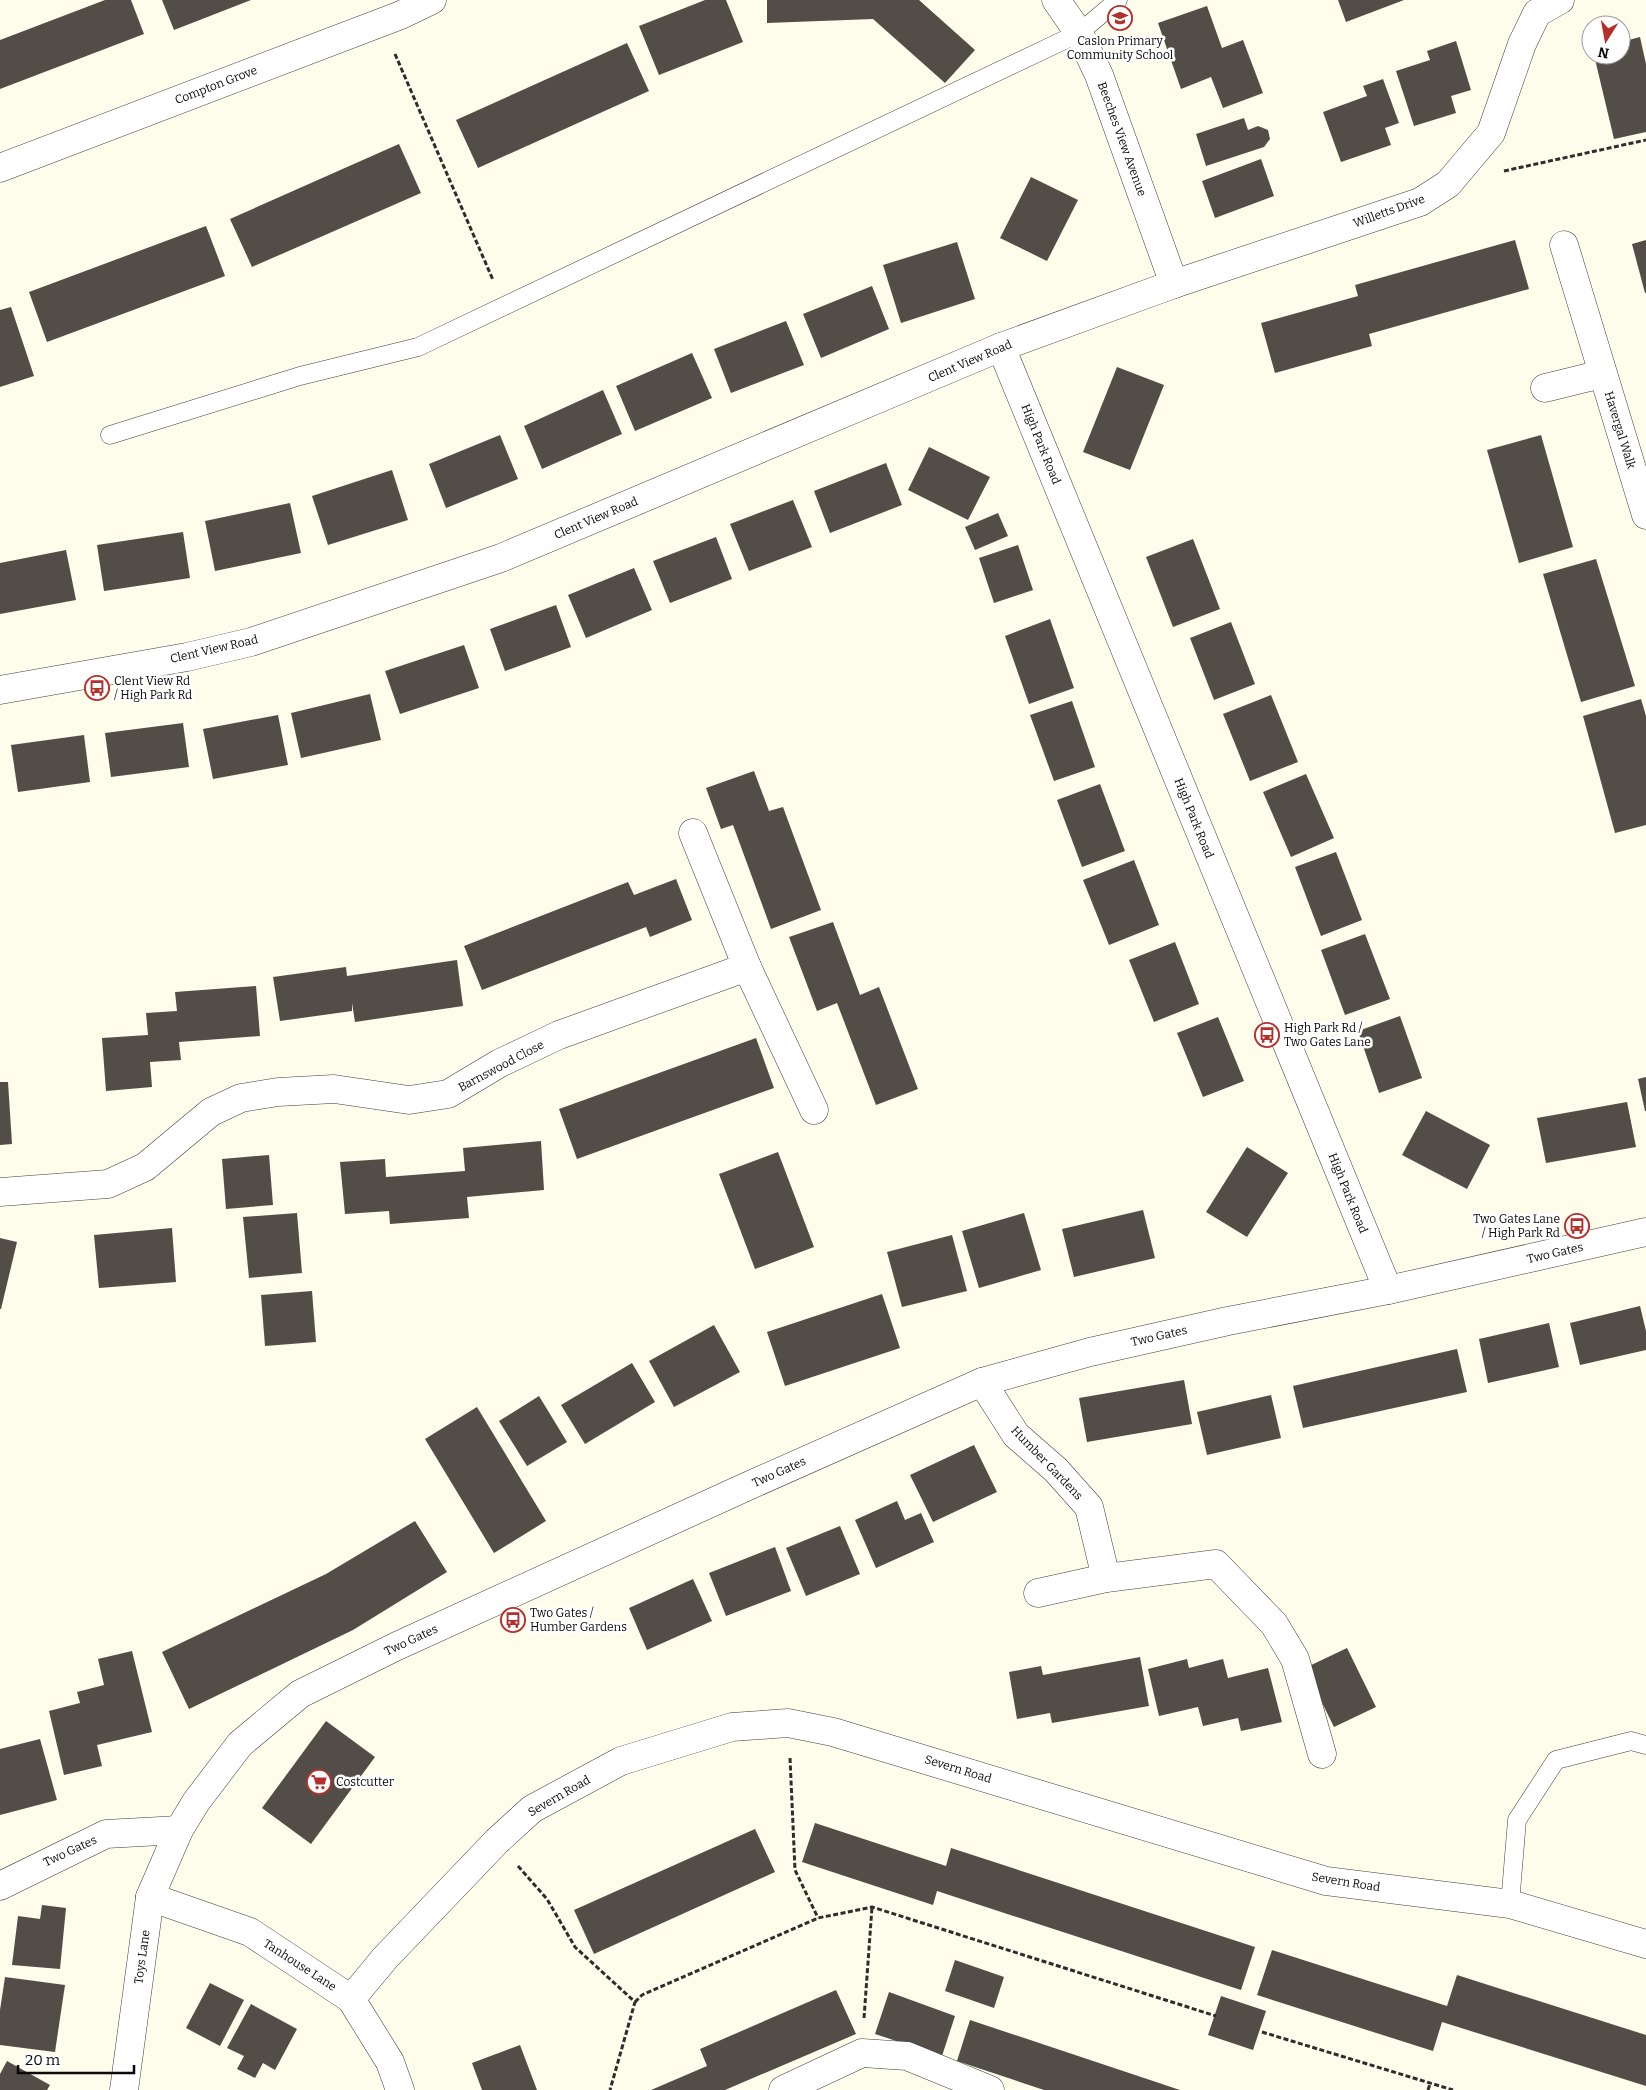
<svg xmlns="http://www.w3.org/2000/svg" width="1646" height="2090" viewBox="0 0 1646 2090" font-family="Bitter,serif">
	<rect width="100%" height="100%" fill="#fefceb"/>
	<g fill="#534d48">
		<path d="M105,0H131L144,34L0,89V40Z"/>
		<path d="M162,0H251L174,30Z"/>
		<path d="M705,0H726L743,42L659,75L639,26Z"/>
		<path d="M767,0H919L975,50L945,83L873,19L767,23Z"/>
		<path d="M1338,0H1404L1346,22Z"/>
		<path d="M1207,6L1222,48L1243,40L1263,93L1223,108L1211,77L1181,89L1158,23Z"/>
		<path d="M1640,37L1646,64V132L1614,139L1594,55H1621V42Z"/>
		<path d="M1456,41L1471,90L1451,96L1456,113L1414,126L1396,71L1430,60L1427,51Z"/>
		<path d="M627,43L649,91L478,168L456,120Z"/>
		<path d="M1383,79L1399,123L1385,128L1391,145L1341,162L1323,112L1367,96L1363,86Z"/>
		<path d="M1244,118L1248,130L1258,126L1268,130L1270,139L1264,147L1206,166L1196,134Z"/>
		<path d="M399,144L421,193L252,267L230,219Z"/>
		<path d="M1261,159L1274,196L1215,218L1202,181Z"/>
		<path d="M1031,177L1078,200L1047,261L1000,238Z"/>
		<path d="M206,226L225,276L47,342L29,292Z"/>
		<path d="M1515,240L1529,289L1369,334L1372,346L1275,373L1261,323L1358,296L1355,285Z"/>
		<path d="M1646,240V293H1645L1632,244Z"/>
		<path d="M957,242L975,299L901,323L883,265Z"/>
		<path d="M872,286L889,329L821,358L803,314Z"/>
		<path d="M11,307L34,376L0,387V310Z"/>
		<path d="M786,321L804,365L731,393L714,349Z"/>
		<path d="M692,353L712,398L635,431L616,386Z"/>
		<path d="M1117,367L1164,385L1130,470L1083,452Z"/>
		<path d="M603,390L622,434L542,469L524,426Z"/>
		<path d="M500,435L518,479L446,508L429,464Z"/>
		<path d="M1541,435L1573,547L1519,563L1487,450Z"/>
		<path d="M929,447L990,477L968,520L908,490Z"/>
		<path d="M886,463L902,505L830,533L814,491Z"/>
		<path d="M392,470L408,520L328,545L312,496Z"/>
		<path d="M793,500L812,547L749,571L730,524Z"/>
		<path d="M290,503L301,553L215,571L205,521Z"/>
		<path d="M998,513L1008,536L975,550L965,527Z"/>
		<path d="M183,532L190,578L104,591L97,545Z"/>
		<path d="M716,537L732,579L670,603L653,561Z"/>
		<path d="M1193,539L1220,609L1173,627L1146,557Z"/>
		<path d="M1018,545L1033,590L994,603L979,558Z"/>
		<path d="M66,550L76,600L0,614V563Z"/>
		<path d="M1596,559L1635,686L1581,702L1543,574Z"/>
		<path d="M634,568L652,610L586,638L568,595Z"/>
		<path d="M556,605L571,647L505,671L490,629Z"/>
		<path d="M1050,619L1074,688L1029,704L1005,636Z"/>
		<path d="M1231,622L1255,684L1214,700L1190,638Z"/>
		<path d="M464,645L479,688L400,714L385,671Z"/>
		<path d="M370,694L381,740L301,758L291,713Z"/>
		<path d="M1271,695L1298,762L1250,781L1223,714Z"/>
		<path d="M1641,699L1646,716V825L1615,833L1583,716Z"/>
		<path d="M1072,701L1095,767L1054,781L1030,715Z"/>
		<path d="M278,715L288,765L213,779L203,729Z"/>
		<path d="M183,723L189,767L111,777L105,733Z"/>
		<path d="M84,735L90,782L18,792L11,745Z"/>
		<path d="M754,771L769,811L783,807L821,910L771,929L733,825L721,829L706,788Z"/>
		<path d="M1306,774L1334,838L1291,857L1263,792Z"/>
		<path d="M1100,784L1125,851L1082,867L1057,800Z"/>
		<path d="M1336,852L1362,920L1321,936L1295,867Z"/>
		<path d="M1134,860L1159,925L1109,945L1083,880Z"/>
		<path d="M676,879L692,920L650,937L646,927L482,990L464,946L628,882L634,895Z"/>
		<path d="M833,922L860,995L879,987L918,1089L876,1105L837,1003L817,1011L789,937Z"/>
		<path d="M1365,934L1390,999L1345,1015L1321,950Z"/>
		<path d="M1175,942L1199,1004L1154,1022L1129,960Z"/>
		<path d="M457,960L463,1006L355,1022L352,1003V1011L280,1021L273,977L346,967L347,976Z"/>
		<path d="M256,986L260,1036L179,1042L181,1060L150,1062L152,1087L106,1091L102,1038L148,1035L146,1013L177,1011L175,992Z"/>
		<path d="M1400,1016L1422,1078L1379,1093L1358,1031Z"/>
		<path d="M1218,1017L1244,1081L1203,1097L1177,1033Z"/>
		<path d="M756,1038L774,1088L577,1159L559,1109Z"/>
		<path d="M1646,1077V1111H1645L1638,1079Z"/>
		<path d="M0,1082H8L12,1144L0,1145Z"/>
		<path d="M1627,1102L1636,1147L1546,1163L1537,1118Z"/>
		<path d="M1426,1111L1490,1145L1467,1189L1402,1155Z"/>
		<path d="M541,1141L544,1190L467,1197L469,1218L390,1224L389,1211L345,1214L340,1162L385,1159L386,1177L465,1171L463,1148Z"/>
		<path d="M1247,1147L1288,1173L1247,1237L1206,1212Z"/>
		<path d="M778,1152L814,1247L755,1269L719,1174Z"/>
		<path d="M269,1155L273,1205L226,1209L222,1159Z"/>
		<path d="M1143,1210L1155,1258L1074,1277L1062,1229Z"/>
		<path d="M297,1213L302,1273L249,1278L243,1217Z"/>
		<path d="M1024,1213L1041,1270L979,1288L962,1231Z"/>
		<path d="M172,1228L176,1282L99,1288L94,1235Z"/>
		<path d="M952,1235L967,1291L902,1307L887,1252Z"/>
		<path d="M0,1238L17,1242L1,1309H0Z"/>
		<path d="M312,1291L316,1342L265,1346L261,1295Z"/>
		<path d="M882,1294L900,1348L785,1386L767,1332Z"/>
		<path d="M1640,1306L1646,1331V1350L1580,1365L1570,1323Z"/>
		<path d="M1549,1323L1559,1367L1488,1383L1479,1339Z"/>
		<path d="M714,1325L740,1372L674,1407L649,1361Z"/>
		<path d="M1457,1349L1467,1392L1303,1428L1293,1386Z"/>
		<path d="M632,1363L655,1402L585,1444L561,1405Z"/>
		<path d="M1184,1380L1192,1424L1087,1442L1079,1398Z"/>
		<path d="M1271,1395L1281,1438L1207,1455L1197,1412Z"/>
		<path d="M539,1396L567,1442L527,1466L499,1421Z"/>
		<path d="M477,1407L546,1521L494,1553L425,1439Z"/>
		<path d="M974,1445L997,1492L933,1522L910,1475Z"/>
		<path d="M897,1501L905,1520L921,1513L934,1542L876,1568L855,1520Z"/>
		<path d="M415,1521L447,1572L353,1630L189,1709L162,1652L326,1574Z"/>
		<path d="M840,1526L860,1574L806,1596L786,1548Z"/>
		<path d="M775,1547L791,1591L726,1616L709,1573Z"/>
		<path d="M693,1579L712,1621L647,1650L629,1608Z"/>
		<path d="M1347,1648L1376,1707L1334,1727L1305,1668Z"/>
		<path d="M132,1651L152,1732L97,1745L102,1766L64,1775L49,1711L80,1703L77,1692L104,1685L98,1659Z"/>
		<path d="M1140,1657L1149,1706L1052,1723L1050,1713L1017,1719L1009,1672L1041,1666L1043,1675Z"/>
		<path d="M1187,1659L1189,1668L1223,1659L1228,1678L1268,1668L1282,1722L1241,1731L1238,1718L1203,1726L1198,1707L1159,1716L1148,1669Z"/>
		<path d="M326,1721L375,1757L311,1844L262,1808Z"/>
		<path d="M40,1739L57,1800L0,1815V1749Z"/>
		<path d="M815,1823L946,1866L951,1848L1255,1947L1241,1990L937,1891L933,1905L802,1862Z"/>
		<path d="M755,1829L775,1872L594,1954L574,1910Z"/>
		<path d="M42,1905L66,1908L60,1969L12,1965L18,1916L40,1919Z"/>
		<path d="M1272,1950L1447,2006L1457,1975L1646,2035V2086L1442,2022L1433,2051L1257,1995Z"/>
		<path d="M955,1960L1004,1977L994,2008L945,1991Z"/>
		<path d="M5,1977L65,1985L55,2052L0,2045V2010Z"/>
		<path d="M210,1983L244,2000L220,2046L186,2028Z"/>
		<path d="M836,1990L856,2034L725,2090H651L707,2066L700,2049Z"/>
		<path d="M889,1992L955,2016L942,2056L875,2034Z"/>
		<path d="M1221,1996L1266,2011L1253,2050L1208,2035Z"/>
		<path d="M251,2004L297,2029L275,2070L263,2063L255,2078L237,2069L244,2056L227,2048Z"/>
		<path d="M970,2020L1180,2090H1044L957,2061Z"/>
		<path d="M520,2045L537,2090H482L472,2063Z"/>
		<path d="M7,2061L50,2085L47,2090H0V2074Z"/>
	</g>
	<g fill="none" stroke-linecap="round" stroke-linejoin="round">
		<defs>
			<g id="service">
				<path d="M110,435L300,376L418,347L1079,33L1118,0"/>
				<path d="M1510,1904L1517,1820L1556,1760L1631,1741L1646,1745"/>
			</g>
			<g id="minor">
				<path d="M1056,0L1079,33L1099,75L1174,284"/>
				<path d="M0,168L401,15L432,0"/>
				<path d="M1564,245L1646,515"/>
				<path d="M1001,347L1388,1290"/>
				<path d="M1545,388L1602,374"/>
				<path d="M0,690L187,657L251,642L501,558L1001,347L1174,284L1420,202L1448,184L1491,133L1522,44L1537,13L1560,0"/>
				<path d="M693,833L747,967L814,1110"/>
				<path d="M0,1192L108,1184L145,1167L211,1112L241,1098L278,1092L334,1089L409,1100L448,1094L500,1063L559,1035L747,967"/>
				<path d="M982,1382L1016,1435L1056,1470L1089,1507L1106,1578"/>
				<path d="M1038,1593L1106,1578L1216,1564L1274,1624L1295,1659L1322,1754"/>
				<path d="M351,1999L385,1958L497,1841L532,1809L621,1761L732,1727L788,1723L833,1732L1326,1881L1510,1904L1646,1944"/>
				<path d="M783,2090L862,2053L907,2056L990,2090"/>
			</g>
			<g id="tertiary">
				<path d="M0,1886L106,1834L179,1830"/>
				<path d="M150,1897L250,1932L351,1999L390,2062L400,2090"/>
				<path d="M124,2090L150,1897L179,1830L196,1802L240,1744L300,1694L397,1646L748,1486L982,1382L1090,1352L1228,1321L1388,1290L1646,1232"/>
			</g>
		</defs>
		<use href="#service" stroke="#3e3e3e" stroke-width="19"/>
		<use href="#minor" stroke="#3e3e3e" stroke-width="29"/>
		<use href="#tertiary" stroke="#3e3e3e" stroke-width="29"/>
		<g stroke="#2d2d2d" stroke-width="3" stroke-dasharray="5 2.5" stroke-linecap="butt">
			<path d="M395,54L493,280"/>
			<path d="M1504,171L1646,140"/>
			<path d="M790,1758L795,1870L818,1918"/>
			<path d="M518,1866L547,1899L575,1947L635,2002L610,2090"/>
			<path d="M635,2002L642,1995L818,1918L872,1907L1216,2016"/>
			<path d="M864,2018L872,1907"/>
			<path d="M1262,2032L1453,2090"/>
			<path d="M1428,2090L1430,2084"/>
		</g>
		<use href="#service" stroke="#fff" stroke-width="18"/>
		<use href="#minor" stroke="#fff" stroke-width="28"/>
		<use href="#tertiary" stroke="#fff" stroke-width="28"/>
	</g>
	<defs>
		<symbol id="school-ring" viewBox="-11 -11 22 22"><circle r="9.5" fill="#fff" stroke="#b3312c" stroke-width="1.5"/><path d="M0-5L7-2L0 1L-7-2ZM-4 1L0 2.5L4 1V4Q0 6-4 4Z" fill="#b3312c"/></symbol>
		<symbol id="bus-ring" viewBox="-11 -11 22 22"><circle r="9.5" fill="#fff" stroke="#b3312c" stroke-width="1.5"/><path d="M-5-6H5V4H4V6H2V4H-2V6H-4V4H-5ZM-3.5-4V0h7V-4ZM-3.5 1.2v1.5H-2V1.2ZM2 1.2v1.5H3.5V1.2Z" fill="#b3312c"/></symbol>
		<symbol id="supermarket-ring" viewBox="-11 -11 22 22"><circle r="9.5" fill="#fff" stroke="#b3312c" stroke-width="1.5"/><path d="M-6-5.5h2.5l.6 2H6L4.5 2H-2.5L-4.4-4H-6ZM-1.5 3.2a1.3 1.3 0 1 0 .1 0ZM3 3.2a1.3 1.3 0 1 0 .1 0Z" fill="#b3312c"/></symbol>
	</defs>
	<g fill-rule="evenodd">
		<use href="#school-ring" x="1106" y="4" width="28" height="28"/>
		<use href="#bus-ring" x="83" y="674" width="28" height="28"/>
		<use href="#bus-ring" x="1253" y="1021" width="28" height="28"/>
		<use href="#bus-ring" x="1563" y="1212" width="28" height="28"/>
		<use href="#bus-ring" x="499" y="1606" width="28" height="28"/>
		<use href="#supermarket-ring" x="305" y="1768" width="28" height="28"/>
	</g>
	<g text-anchor="middle" dominant-baseline="central" stroke-width="5" stroke-linejoin="round" paint-order="stroke">
		<g font-size="12" fill="#0b0b0b" stroke="#fff" text-anchor="start">
			<text x="1120" y="41" text-anchor="middle">Caslon Primary<tspan x="1120" dy="14">Community School</tspan></text>
			<text x="114" y="681">Clent View Rd<tspan x="114" dy="14">/ High Park Rd</tspan></text>
			<text x="1284" y="1028">High Park Rd /<tspan x="1284" dy="14">Two Gates Lane</tspan></text>
			<text x="1560" y="1219" text-anchor="end">Two Gates Lane<tspan x="1560" dy="14">/ High Park Rd</tspan></text>
			<text x="530" y="1613">Two Gates /<tspan x="530" dy="14">Humber Gardens</tspan></text>
			<text x="336" y="1782">Costcutter</text>
		</g>
		<g font-size="12" fill="#0b0b0b" stroke="#fff">
			<text transform="translate(216 85) rotate(-21)">Compton Grove</text>
			<text transform="translate(1122 139) rotate(70)">Beeches View Avenue</text>
			<text transform="translate(1389 211) rotate(-20)">Willetts Drive</text>
			<text transform="translate(970 361) rotate(-23)">Clent View Road</text>
			<text transform="translate(1620 430) rotate(73)">Havergal Walk</text>
			<text transform="translate(1041 444) rotate(68)">High Park Road</text>
			<text transform="translate(596 518) rotate(-23)">Clent View Road</text>
			<text transform="translate(214 649) rotate(-13)">Clent View Road</text>
			<text transform="translate(1194 818) rotate(68)">High Park Road</text>
			<text transform="translate(501 1066) rotate(-28)">Barnswood Close</text>
			<text transform="translate(1348 1193) rotate(68)">High Park Road</text>
			<text transform="translate(1555 1253) rotate(-13)">Two Gates</text>
			<text transform="translate(1159 1336) rotate(-13)">Two Gates</text>
			<text transform="translate(1047 1463) rotate(46)">Humber Gardens</text>
			<text transform="translate(779 1472) rotate(-24)">Two Gates</text>
			<text transform="translate(411 1640) rotate(-25)">Two Gates</text>
			<text transform="translate(958 1769) rotate(17)">Severn Road</text>
			<text transform="translate(559 1796) rotate(-30)">Severn Road</text>
			<text transform="translate(70 1851) rotate(-25)">Two Gates</text>
			<text transform="translate(1346 1882) rotate(9)">Severn Road</text>
			<text transform="translate(142 1957) rotate(-82)">Toys Lane</text>
			<text transform="translate(300 1965) rotate(33)">Tanhouse Lane</text>
		</g>
	</g>
	<g transform="translate(1606 40) rotate(191)"><circle r="24" fill="#ffffff" stroke="#9d9d9d"/>
	<path d="M0-4L9 19L0 12L-9 19Z" fill="#b3312c"/>
	<text y="-8" font-size="14" font-weight="bold" text-anchor="middle" fill="#0b0b0b">N</text>
	</g>
	<path d="M18 2065v8h116v-8" fill="none" stroke="#0b0b0b" stroke-width="2.5"/>
	<text x="25" y="2065" font-size="15" fill="#0b0b0b" stroke="#ffffff" stroke-width="4" paint-order="stroke">20 m</text>
</svg>
